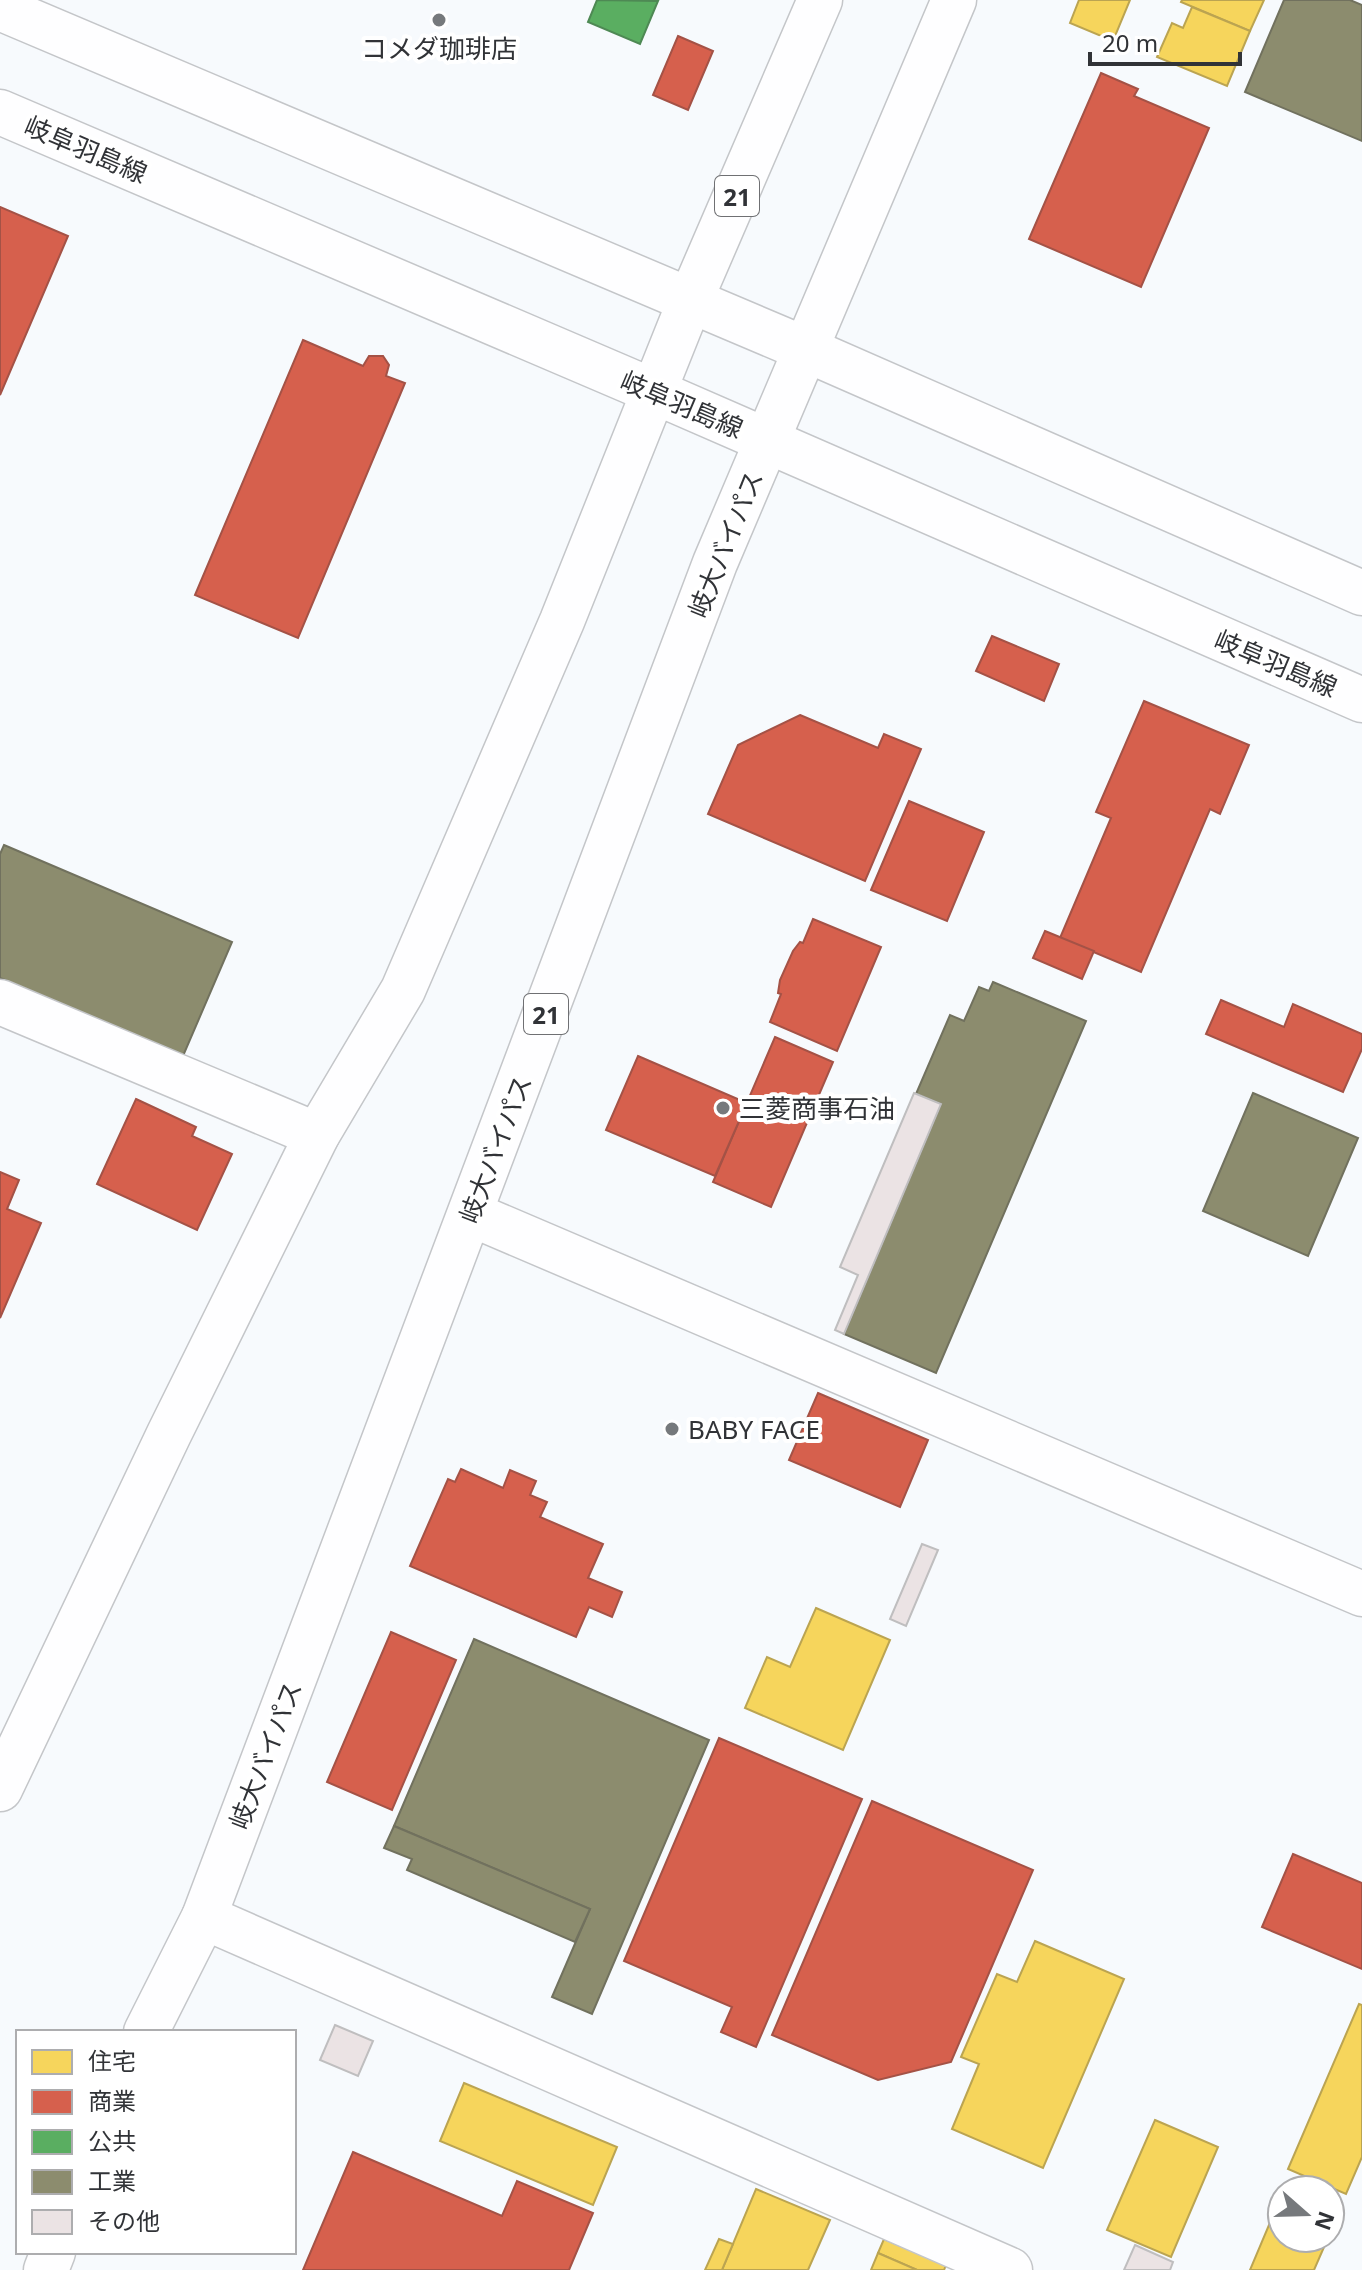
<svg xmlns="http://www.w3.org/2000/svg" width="1362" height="2270" viewBox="0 0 1362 2270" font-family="'Noto Sans','Noto Sans JP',sans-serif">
	<rect width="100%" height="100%" fill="#f7fafd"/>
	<g fill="#f6d55c" stroke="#bba451" stroke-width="2">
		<path d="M1079,0H1130L1113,41L1070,23Z"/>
		<path d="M1182,0H1264L1250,31L1181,2Z"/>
		<path d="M1192,7L1250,31L1227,86L1157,57L1172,23L1183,28Z"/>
		<path d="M816,1608L890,1640L843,1750L745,1708L767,1657L790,1667Z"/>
		<path d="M1035,1941L1124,1979L1043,2168L952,2129L979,2064L961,2057L997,1974L1017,1982Z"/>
		<path d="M1359,2004L1362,2005V2157L1346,2194L1288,2169Z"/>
		<path d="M464,2083L617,2147L593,2205L440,2141Z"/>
		<path d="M1155,2120L1218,2147L1171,2257L1107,2230Z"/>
		<path d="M756,2189L830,2220L808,2270H722Z"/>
		<path d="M1280,2199L1282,2200V2238H1328L1314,2270H1250Z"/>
		<path d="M719,2239L733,2244L722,2270H705Z"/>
		<path d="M884,2239L946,2265L944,2270H917L878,2253Z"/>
		<path d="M878,2253L917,2270H871Z"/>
	</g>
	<g fill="#d6604d" stroke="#a45246" stroke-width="2">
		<path d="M678,36L713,51L688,110L653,95Z"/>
		<path d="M1101,73L1138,89L1134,96L1209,128L1141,287L1029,239Z"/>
		<path d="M0,207L68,236L0,395Z"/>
		<path d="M303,340L363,366L369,356H383L389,365L386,376L405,383L298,638L195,595Z"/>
		<path d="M992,636L1059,664L1044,701L976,671Z"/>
		<path d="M1144,701L1249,745L1220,814L1210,809L1141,972L1060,938L1111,818L1096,812Z"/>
		<path d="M800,715L878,748L884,734L921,749L865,881L708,814L738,745Z"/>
		<path d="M909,801L984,832L947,921L871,890Z"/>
		<path d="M813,919L881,947L837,1051L770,1022L781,994L778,993L780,980L793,951L800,942L803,943Z"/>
		<path d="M1045,931L1094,951L1082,979L1033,958Z"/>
		<path d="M1221,1000L1284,1027L1293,1004L1362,1034V1049L1343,1092L1206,1034Z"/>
		<path d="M775,1037L833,1062L771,1207L713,1182Z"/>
		<path d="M638,1056L747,1103L715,1176L606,1130Z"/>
		<path d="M136,1099L196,1127L192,1136L232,1154L197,1230L97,1184Z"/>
		<path d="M0,1172L19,1180L7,1209L41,1223L0,1318Z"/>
		<path d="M818,1393L928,1440L900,1507L789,1460Z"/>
		<path d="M461,1469L503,1488L510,1470L536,1481L530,1495L547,1502L540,1517L603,1544L588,1578L622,1592L612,1617L589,1607L576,1637L410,1566L448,1479L455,1482Z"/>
		<path d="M391,1632L456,1660L392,1810L327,1782Z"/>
		<path d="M719,1738L862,1799L756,2047L721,2032L732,2007L624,1961Z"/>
		<path d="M872,1801L1033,1870L951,2062L878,2080L772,2035Z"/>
		<path d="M1293,1854L1362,1883V1969L1262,1927Z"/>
		<path d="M353,2152L502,2216L517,2181L593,2213L569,2270H303Z"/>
	</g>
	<path fill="#5aae61" stroke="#4e8954" stroke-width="2" d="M597,0L658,1L640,44L588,22Z"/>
	<g fill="#8c8c6e" stroke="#71715e" stroke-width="2">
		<path d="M1284,0H1350L1362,5V141L1245,92Z"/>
		<path d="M4,845L232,942L183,1056L0,978V854Z"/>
		<path d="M993,982L1086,1021L936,1373L844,1334L941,1104L916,1094L950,1015L964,1021L979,987L989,991Z"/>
		<path d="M1253,1093L1358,1138L1308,1256L1203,1211Z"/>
		<path d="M474,1639L709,1740L592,2014L552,1997L590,1909L394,1826Z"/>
		<path d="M394,1826L590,1909L575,1942L407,1870L412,1859L384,1848Z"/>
	</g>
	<g fill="#ebe3e4" stroke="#bfbebf" stroke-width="2">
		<path d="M914,1093L941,1104L844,1334L835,1330L858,1275L840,1267Z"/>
		<path d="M922,1544L938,1550L906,1626L890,1619Z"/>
		<path d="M335,2025L373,2041L358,2076L320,2060Z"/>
		<path d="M1135,2245L1173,2262L1170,2270H1124Z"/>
	</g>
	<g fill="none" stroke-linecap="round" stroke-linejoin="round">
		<defs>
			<g id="minor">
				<path d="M0,1002L317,1135"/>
				<path d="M471,1214L1362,1594"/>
				<path d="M204,1917L1010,2270"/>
			</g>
			<g id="secondary">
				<path d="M0,8L805,349L1362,593"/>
				<path d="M0,112L653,391L1362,700"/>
			</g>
			<g id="trunk">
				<path d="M0,1789L169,1434L317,1135L403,990L562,621L690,301L820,0"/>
				<path d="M146,2032L204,1917L715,563L954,0"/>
				<path d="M46,2270L53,2252"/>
			</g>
		</defs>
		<use href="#minor" stroke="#c4c6c9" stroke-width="47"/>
		<use href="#secondary" stroke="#c4c6c9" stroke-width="47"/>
		<use href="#trunk" stroke="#c4c6c9" stroke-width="47"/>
		<use href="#minor" stroke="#fefeff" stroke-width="44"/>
		<use href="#secondary" stroke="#fefeff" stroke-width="44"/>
		<use href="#trunk" stroke="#fefeff" stroke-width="44"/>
	</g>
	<g fill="#76797c" stroke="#fff" stroke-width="3">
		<circle cx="439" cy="20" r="8"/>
		<circle cx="723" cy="1108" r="8"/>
		<circle cx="672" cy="1429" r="8"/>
	</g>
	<g text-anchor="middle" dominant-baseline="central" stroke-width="8" stroke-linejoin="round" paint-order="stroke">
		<g fill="#fff" stroke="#6f7073" stroke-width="2">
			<rect x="715" y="176" width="44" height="40" rx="6"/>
			<rect x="524" y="994" width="44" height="40" rx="6"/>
		</g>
		<g font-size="24" font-weight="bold" fill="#313337">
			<text x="737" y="196">21</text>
			<text x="546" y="1014">21</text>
		</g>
		<g font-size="26" fill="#313337" stroke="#fff" text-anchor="start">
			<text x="439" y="48" text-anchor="middle">コメダ珈琲店</text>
			<text x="739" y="1108">三菱商事石油</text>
			<text x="688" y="1429">BABY FACE</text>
		</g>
		<g font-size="26" fill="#313337" stroke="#fff">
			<text transform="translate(86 149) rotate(23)">岐阜羽島線</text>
			<text transform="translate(682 404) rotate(23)">岐阜羽島線</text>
			<text transform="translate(725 544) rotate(-68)">岐大バイパス</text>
			<text transform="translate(1276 663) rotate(23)">岐阜羽島線</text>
			<text transform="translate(495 1149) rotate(-69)">岐大バイパス</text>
			<text transform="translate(265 1755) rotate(-69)">岐大バイパス</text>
		</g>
	</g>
	<rect x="16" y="2030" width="280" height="224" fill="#ffffff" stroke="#adadaf" stroke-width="2"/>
	<rect x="32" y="2050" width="40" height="24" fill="#f6d55c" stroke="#adadaf" stroke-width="2"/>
	<text x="88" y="2070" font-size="24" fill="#313337">住宅</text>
	<rect x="32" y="2090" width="40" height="24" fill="#d6604d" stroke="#adadaf" stroke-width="2"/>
	<text x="88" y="2110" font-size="24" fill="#313337">商業</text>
	<rect x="32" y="2130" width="40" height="24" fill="#5aae61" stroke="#adadaf" stroke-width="2"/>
	<text x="88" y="2150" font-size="24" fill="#313337">公共</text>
	<rect x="32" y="2170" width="40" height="24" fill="#8c8c6e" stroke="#adadaf" stroke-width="2"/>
	<text x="88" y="2190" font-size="24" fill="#313337">工業</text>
	<rect x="32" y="2210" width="40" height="24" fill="#ebe3e4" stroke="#adadaf" stroke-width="2"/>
	<text x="88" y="2230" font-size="24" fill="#313337">その他</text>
	<g transform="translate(1306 2214) rotate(110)"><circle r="38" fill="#ffffff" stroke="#adadaf" stroke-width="2"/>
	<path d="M0-6L14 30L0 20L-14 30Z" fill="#76797c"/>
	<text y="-12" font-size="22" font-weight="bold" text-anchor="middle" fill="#313337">N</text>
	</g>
	<path d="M1090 52v12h150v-12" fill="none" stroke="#313337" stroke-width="4"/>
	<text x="1102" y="52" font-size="24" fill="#313337" stroke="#ffffff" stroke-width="6" paint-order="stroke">20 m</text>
</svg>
